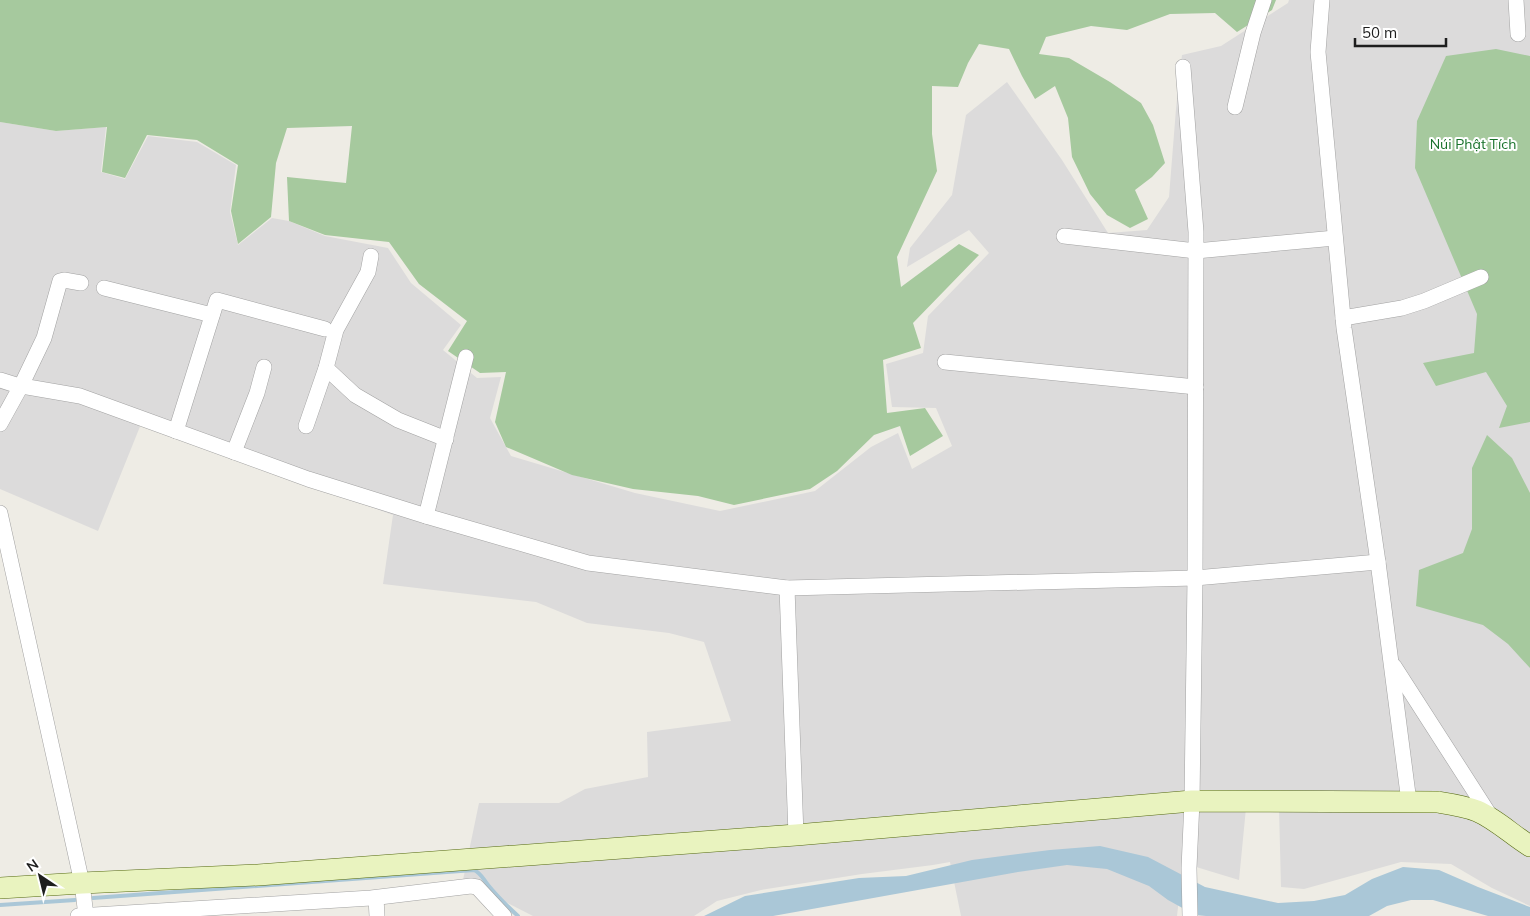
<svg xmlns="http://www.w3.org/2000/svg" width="1530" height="916" viewBox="0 0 1530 916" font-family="Mulish,sans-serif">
	<rect width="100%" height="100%" fill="#eeece5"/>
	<path fill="#dcdbdb" d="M1289,0H1530V906L1492,888L1451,864L1401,862L1304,889L1281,887L1279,808H1246L1239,880L1183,863L1177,916H961L950,862L933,865L862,874L761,890L717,901L694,916H533L463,880L479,803H559L585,789L648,777L647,732L731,721L704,642L669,633L587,623L536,602L383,584L393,515L141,424L98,531L0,489V122L56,131L106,127L101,172L125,179L148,136L197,142L236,165L230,212L238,245L272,218L289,221L325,236L388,248L411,283L461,325L443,350L477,378L501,377L490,418L511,456L635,493L720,511L815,491L871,447L898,433L912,469L952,446L936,408L892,407L886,364L923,353L928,316L989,253L969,230L907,267L910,248L952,195L966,115L1007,82L1062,160L1108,233L1147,230L1169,197L1176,109L1182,55L1221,46L1288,3Z"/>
	<g fill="#a6c99e">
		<path d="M0,0H1276L1272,10L1237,32L1215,13L1170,14L1127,30L1091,26L1046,37L1039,54L1069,58L1110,82L1141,103L1153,125L1165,163L1152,177L1135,190L1148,219L1130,228L1107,215L1090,194L1072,157L1068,118L1055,86L1035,99L1022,76L1009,49L979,44L968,63L958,87L932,86V134L937,171L897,257L901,287L959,244L979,255L913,323L921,348L883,360L887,413L925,408L943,436L910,456L900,426L874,435L837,471L810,489L734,505L698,496L633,489L572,475L506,447L495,422L506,372L480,373L448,351L467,321L419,284L389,242L325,235L289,221L287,177L346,183L352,126L287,128L276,163L271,217L238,244L231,211L238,165L197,140L147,135L125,178L102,172L107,127L56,131L0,122Z"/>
		<path d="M1496,49L1530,56V422L1499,428L1507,406L1486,372L1436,386L1423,363L1474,353L1477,314L1415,168L1417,121L1446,56Z"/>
		<path d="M1487,435L1512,458L1530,493V668L1508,644L1483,625L1416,606L1419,570L1463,553L1472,529V468Z"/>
	</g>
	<path fill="#aac7d7" d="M1100,846L1148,857L1205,887L1278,903L1314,901L1345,895L1372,879L1403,867L1439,870L1478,887L1527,906L1530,907V916H1488L1433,900H1411L1387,906L1369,916H1206L1195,915L1168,900L1149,886L1107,869L1067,865L1018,872L773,916H704L745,896L859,878L906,876L972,860L1050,850Z"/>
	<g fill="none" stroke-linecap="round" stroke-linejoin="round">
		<g stroke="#aac7d7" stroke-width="4">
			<path d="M93,898L474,870C481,873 483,879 488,885C497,896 507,906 518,916"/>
			<path d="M0,905L75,900"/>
		</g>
		<defs>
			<g id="street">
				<path d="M1322,0L1318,52L1344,328L1378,562L1409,802"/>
				<path d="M1516,0L1518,34"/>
				<path d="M1183,67L1196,232L1195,578L1192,801L1189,868L1190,916"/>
				<path d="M1235,107L1253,33L1264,0"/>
				<path d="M1064,236L1196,251L1335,238"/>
				<path d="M104,288L212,315"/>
				<path d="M1343,318L1402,308L1424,301L1481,277"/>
				<path d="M945,362L1196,387"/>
				<path d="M326,368L355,395L398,420L446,439"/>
				<path d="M0,380L16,385L80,396L308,479L426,516L588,563L787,588L1195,578L1378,562"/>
				<path d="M0,424L21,386L44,338L60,281L64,280L81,283"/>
				<path d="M306,426L326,368L336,330L368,272L371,256"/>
				<path d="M176,431L217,300L325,329"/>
				<path d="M234,452L257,393L264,367"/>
				<path d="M0,513L82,883L86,916"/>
				<path d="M426,516L466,357"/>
				<path d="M787,588L796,835"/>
				<path d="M1394,666L1491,817"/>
				<path d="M376,898L377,916"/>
				<path d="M78,916L371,898L471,886L477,887L504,916"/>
			</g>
			<path id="secondary" d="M0,888L82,883L258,875L796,835L1192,801L1438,802C1451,804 1465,806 1477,811C1496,819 1512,835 1530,846"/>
		</defs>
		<use href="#street" stroke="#a2a2a2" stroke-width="16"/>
		<use href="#secondary" stroke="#556a11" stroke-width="22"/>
		<use href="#street" stroke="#fff" stroke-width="15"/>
		<use href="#secondary" stroke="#e9f3bf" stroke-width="21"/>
	</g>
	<g text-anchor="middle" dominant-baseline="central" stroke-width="4" stroke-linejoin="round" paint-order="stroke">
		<g font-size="14" fill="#17712a" stroke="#fff">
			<text x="1473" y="144">Núi Phật Tích</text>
		</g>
	</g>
	<g transform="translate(40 876) rotate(325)" stroke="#ffffff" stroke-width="4" paint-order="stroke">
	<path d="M0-4L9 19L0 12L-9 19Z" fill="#1e1e1e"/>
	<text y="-8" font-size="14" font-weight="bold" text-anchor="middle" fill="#1e1e1e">N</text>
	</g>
	<path d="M1355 38v8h91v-8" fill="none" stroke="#1e1e1e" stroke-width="2.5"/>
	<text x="1362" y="38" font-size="15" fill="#1e1e1e" stroke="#ffffff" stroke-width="4" paint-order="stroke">50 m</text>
</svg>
